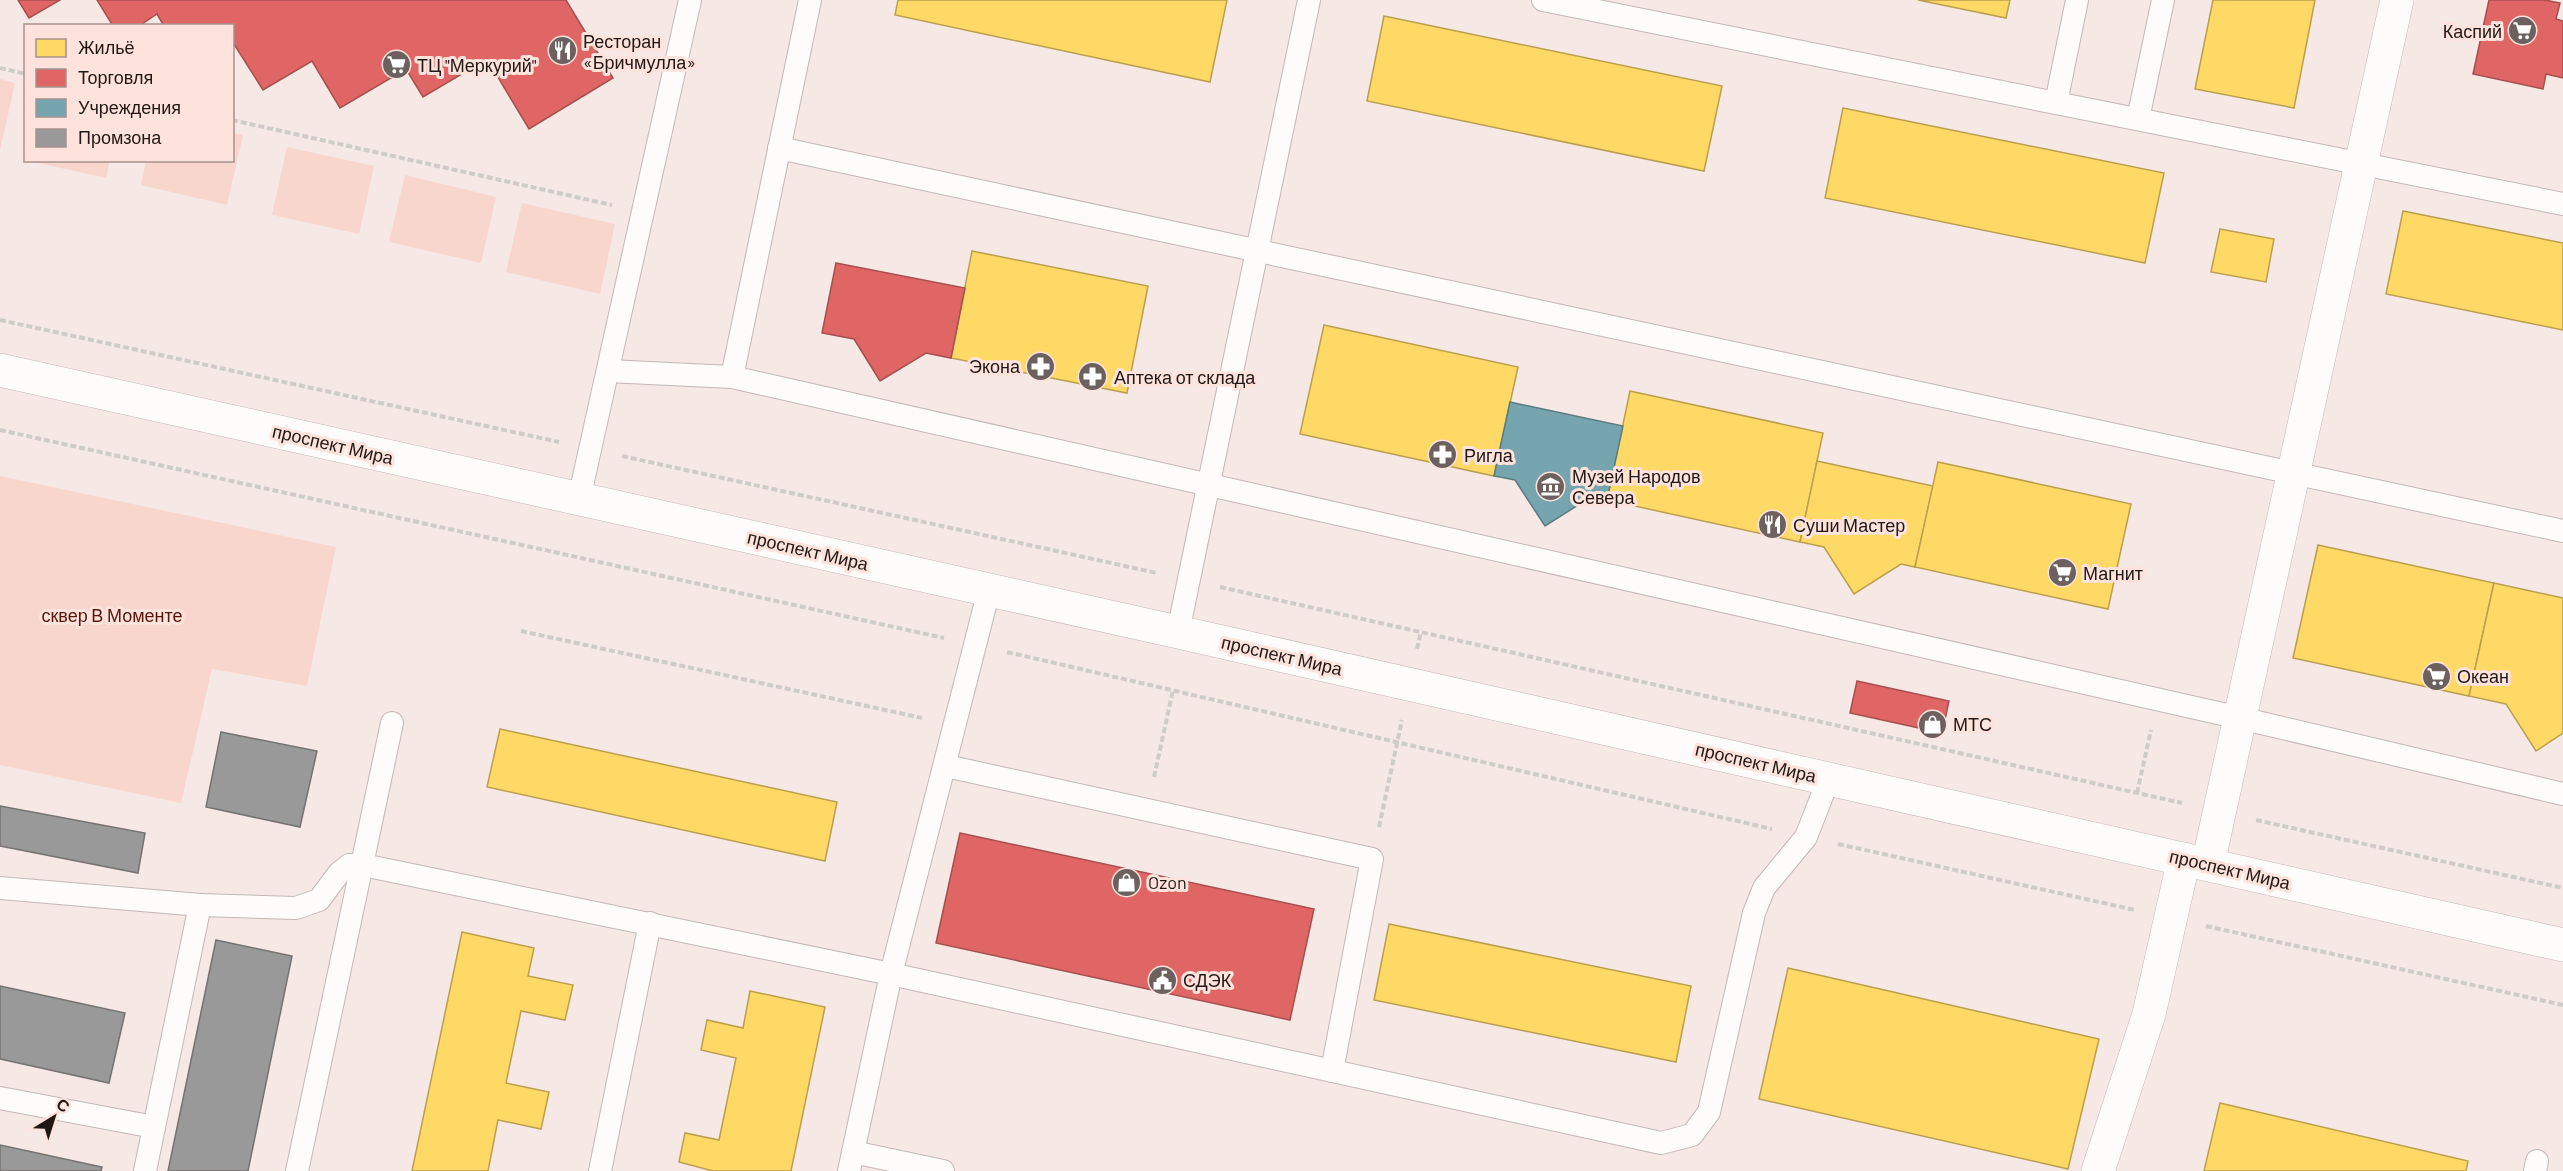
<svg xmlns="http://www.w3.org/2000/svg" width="2563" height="1171" viewBox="0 0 2563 1171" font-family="Barlow,sans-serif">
	<rect width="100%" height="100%" fill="#f6e8e5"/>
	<g fill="#f8d6cd">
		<path d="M0,79L15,83L0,151Z"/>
		<path d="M233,133L243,135L227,205L141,185L146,161L232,160Z"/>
		<path d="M287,147L374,166L359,234L272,215Z"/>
		<path d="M29,161H110L106,178Z"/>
		<path d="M405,175L496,197L481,263L389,242Z"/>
		<path d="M522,203L615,224L600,294L506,272Z"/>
		<path d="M0,476L336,547L307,686L212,669L181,803L0,765Z"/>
	</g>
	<g fill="#ffd966" stroke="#bc9f4e" stroke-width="1.5">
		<path d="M898,0H1227L1210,82L895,15Z"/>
		<path d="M1918,0H2010L2006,18Z"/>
		<path d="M2213,0H2315L2294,108L2195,89Z"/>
		<path d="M1384,16L1722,86L1704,171L1367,101Z"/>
		<path d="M1843,108L2164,173L2145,263L1825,198Z"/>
		<path d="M2403,211L2563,243V330L2386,294Z"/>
		<path d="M2220,229L2274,239L2266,282L2211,272Z"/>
		<path d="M972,251L1148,286L1127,393L951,358Z"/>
		<path d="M1324,325L1518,367L1494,476L1300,434Z"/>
		<path d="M1630,391L1823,433L1800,542L1607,500Z"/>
		<path d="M1817,461L1933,486L1915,567L1901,564L1854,594L1824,547L1800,542Z"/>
		<path d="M1938,462L2131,504L2108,609L1915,567Z"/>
		<path d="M2318,545L2494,583L2469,696L2293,658Z"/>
		<path d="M2494,583L2563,598V733L2536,751L2506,704L2469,696Z"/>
		<path d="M500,729L837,802L825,861L487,787Z"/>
		<path d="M1389,924L1691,986L1676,1062L1374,1000Z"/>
		<path d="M462,932L534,948L528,976L573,985L565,1020L521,1011L506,1083L549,1092L541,1129L498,1120L488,1171H412Z"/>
		<path d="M1788,968L2099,1039L2068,1169L1759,1099Z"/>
		<path d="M750,991L825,1007L791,1171H713L679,1162L685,1133L719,1140L736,1058L701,1050L707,1020L743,1028Z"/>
		<path d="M2220,1103L2468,1161L2466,1171H2204Z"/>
	</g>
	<g fill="#e06666" stroke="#a74f4e" stroke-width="1.5">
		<path d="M18,0H60L29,18Z"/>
		<path d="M97,0H566L613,78L529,129L487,59L423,97L406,69L340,108L312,61L263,90L232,41V26H164L157,14L139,26H113Z"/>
		<path d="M2489,0H2545L2560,3L2556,19L2563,21V78L2546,74L2543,89L2473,74Z"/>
		<path d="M836,263L965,288L951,358L926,353L880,381L854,339L822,333Z"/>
		<path d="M1857,681L1949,701L1942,733L1850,713Z"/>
		<path d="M960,833L1314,909L1290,1020L936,943Z"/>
	</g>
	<path fill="#76a5af" stroke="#5c7b81" stroke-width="1.5" d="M1510,402L1623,426L1607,500L1591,497L1545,526L1515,480L1494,476Z"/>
	<g fill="#999" stroke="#757272" stroke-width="1.5">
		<path d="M221,732L317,751L300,827L206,807Z"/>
		<path d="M0,806L145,833L138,873L0,846Z"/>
		<path d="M216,940L292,956L248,1171H168Z"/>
		<path d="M0,986L125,1013L109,1083L0,1059Z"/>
		<path d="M0,1145L102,1167L101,1171H0Z"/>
	</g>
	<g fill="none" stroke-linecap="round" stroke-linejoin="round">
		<defs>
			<g id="service">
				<path d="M1543,0L2056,103"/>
				<path d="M2077,0L2056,103L2563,204"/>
				<path d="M2138,119L2163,0"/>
				<path d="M779,148L2563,531"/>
				<path d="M608,371L732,377L2240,718L2563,794"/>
				<path d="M732,377L810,0"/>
				<path d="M579,499L690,0"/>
				<path d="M1178,632L1309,0"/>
				<path d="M946,766L1372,859L1332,1071"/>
				<path d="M0,888L200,905L296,908L319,900L339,873L349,865H363L891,974L1661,1143L1692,1135L1709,1112L1754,913L1764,888L1806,837L1829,778"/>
				<path d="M0,1098L154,1127"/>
				<path d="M853,1152L943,1171"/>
				<path d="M145,1171L200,905"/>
				<path d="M297,1171L392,723"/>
				<path d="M600,1171L650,923"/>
				<path d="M849,1171L891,974L989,590"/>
				<path d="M2535,1171L2537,1161"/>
			</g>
			<g id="minor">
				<path d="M2208,864L2397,0"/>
				<path d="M2098,1171L2149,1014L2184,859"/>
			</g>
			<path id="secondary" d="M0,370L1178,632L2563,945"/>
		</defs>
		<use href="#service" stroke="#c3b8b6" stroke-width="24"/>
		<use href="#minor" stroke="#c3b8b6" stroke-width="34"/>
		<use href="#secondary" stroke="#c3b8b6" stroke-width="34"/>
		<g stroke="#cfcbc9" stroke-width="4" stroke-dasharray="6 3" stroke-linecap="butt">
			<path d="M0,68L26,74"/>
			<path d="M232,120L612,205"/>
			<path d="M0,320L559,442"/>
			<path d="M0,430L944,638"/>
			<path d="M622,456L1157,573"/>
			<path d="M1220,587L2182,803"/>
			<path d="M521,631L922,718"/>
			<path d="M1417,649L1421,632"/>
			<path d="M1007,652L1772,829"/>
			<path d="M1154,777L1173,690"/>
			<path d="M2137,793L2151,730"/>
			<path d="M2256,820L2563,888"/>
			<path d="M1379,827L1402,720"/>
			<path d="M1838,844L2135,910"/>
			<path d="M2206,926L2563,1005"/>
		</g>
		<use href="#service" stroke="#fefcfb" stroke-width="22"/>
		<use href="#minor" stroke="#fefcfb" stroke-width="33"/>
		<use href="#secondary" stroke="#fefcfb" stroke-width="33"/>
	</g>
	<defs>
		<symbol id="supermarket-disc" viewBox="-11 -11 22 22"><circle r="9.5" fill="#6c615e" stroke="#fee3dd"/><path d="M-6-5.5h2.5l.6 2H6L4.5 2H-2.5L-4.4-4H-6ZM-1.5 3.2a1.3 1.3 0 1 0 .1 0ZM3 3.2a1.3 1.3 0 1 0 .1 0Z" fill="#fff"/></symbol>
		<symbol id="restaurant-disc" viewBox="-11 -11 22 22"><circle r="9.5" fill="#6c615e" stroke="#fee3dd"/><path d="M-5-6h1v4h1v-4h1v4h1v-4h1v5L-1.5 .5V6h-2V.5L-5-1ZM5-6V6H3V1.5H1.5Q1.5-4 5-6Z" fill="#fff"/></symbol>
		<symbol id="pharmacy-disc" viewBox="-11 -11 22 22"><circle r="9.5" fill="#6c615e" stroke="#fee3dd"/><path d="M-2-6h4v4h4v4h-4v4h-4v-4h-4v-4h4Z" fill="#fff"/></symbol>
		<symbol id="museum-disc" viewBox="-11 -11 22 22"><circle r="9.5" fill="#6c615e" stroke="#fee3dd"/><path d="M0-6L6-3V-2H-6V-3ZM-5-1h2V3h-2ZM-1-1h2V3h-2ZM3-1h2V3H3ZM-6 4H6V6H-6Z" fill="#fff"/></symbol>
		<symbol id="shop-disc" viewBox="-11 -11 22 22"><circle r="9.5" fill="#6c615e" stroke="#fee3dd"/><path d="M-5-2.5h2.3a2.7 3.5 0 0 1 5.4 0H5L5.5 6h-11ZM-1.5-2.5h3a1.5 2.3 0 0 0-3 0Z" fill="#fff"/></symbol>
		<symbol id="civic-disc" viewBox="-11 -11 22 22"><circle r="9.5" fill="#6c615e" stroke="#fee3dd"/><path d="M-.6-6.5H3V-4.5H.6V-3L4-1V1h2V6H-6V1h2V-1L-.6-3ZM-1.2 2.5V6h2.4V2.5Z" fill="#fff"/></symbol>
	</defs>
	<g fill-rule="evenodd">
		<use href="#supermarket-disc" x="2506" y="14" width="33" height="33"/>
		<use href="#restaurant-disc" x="546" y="34" width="33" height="33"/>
		<use href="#supermarket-disc" x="380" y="48" width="33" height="33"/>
		<use href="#pharmacy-disc" x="1024" y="350" width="33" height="33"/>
		<use href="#pharmacy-disc" x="1076" y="360" width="33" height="33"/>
		<use href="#pharmacy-disc" x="1426" y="438" width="33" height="33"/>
		<use href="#museum-disc" x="1534" y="470" width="33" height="33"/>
		<use href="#restaurant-disc" x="1756" y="508" width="33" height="33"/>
		<use href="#supermarket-disc" x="2046" y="556" width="33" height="33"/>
		<use href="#supermarket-disc" x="2420" y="660" width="33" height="33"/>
		<use href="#shop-disc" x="1916" y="708" width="33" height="33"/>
		<use href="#shop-disc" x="1110" y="866" width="33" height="33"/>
		<use href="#civic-disc" x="1146" y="964" width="33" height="33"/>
	</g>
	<g text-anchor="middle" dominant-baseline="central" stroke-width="6" stroke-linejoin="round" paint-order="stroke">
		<g font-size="18" fill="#211816" stroke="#fee3dd" text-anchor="start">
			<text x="2502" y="31" text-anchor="end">Каспий</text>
			<text x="583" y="41">Ресторан<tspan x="583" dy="21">«Бричмулла»</tspan></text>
			<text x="417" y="65">ТЦ "Меркурий"</text>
			<text x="1020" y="366" text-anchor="end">Экона</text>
			<text x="1114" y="377">Аптека от склада</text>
			<text x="1464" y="455">Ригла</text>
			<text x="1572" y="476">Музей Народов<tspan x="1572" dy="21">Севера</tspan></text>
			<text x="1793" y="525">Суши Мастер</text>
			<text x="2083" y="573">Магнит</text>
			<text x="2457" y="676">Океан</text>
			<text x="1953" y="724">МТС</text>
			<text x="1148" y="882">Ozon</text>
			<text x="1183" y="980">СДЭК</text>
		</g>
		<g font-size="18" fill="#211816" stroke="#fee3dd">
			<text transform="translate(333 444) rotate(13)">проспект Мира</text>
			<text transform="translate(808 550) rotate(13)">проспект Мира</text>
			<text transform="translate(1282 655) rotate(13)">проспект Мира</text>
			<text transform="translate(1756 762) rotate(13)">проспект Мира</text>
			<text transform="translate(2230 869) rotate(13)">проспект Мира</text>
		</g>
		<g font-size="18" fill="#561708" stroke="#fee3dd">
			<text x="112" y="615">сквер В Моменте</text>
		</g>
	</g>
	<rect x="24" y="24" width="210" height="138" fill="#fee3dd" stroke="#a6928d" stroke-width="1.5"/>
	<rect x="36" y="39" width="30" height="18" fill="#ffd966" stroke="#a6928d" stroke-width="1.5"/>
	<text x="78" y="54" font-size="18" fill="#211816">Жильё</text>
	<rect x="36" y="69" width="30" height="18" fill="#e06666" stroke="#a6928d" stroke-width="1.5"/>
	<text x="78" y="84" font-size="18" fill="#211816">Торговля</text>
	<rect x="36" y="99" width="30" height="18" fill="#76a5af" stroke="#a6928d" stroke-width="1.5"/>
	<text x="78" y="114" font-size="18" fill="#211816">Учреждения</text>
	<rect x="36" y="129" width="30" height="18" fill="#999999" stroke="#a6928d" stroke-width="1.5"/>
	<text x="78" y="144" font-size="18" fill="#211816">Промзона</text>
	<g transform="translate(54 1117) rotate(38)" stroke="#fee3dd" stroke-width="4.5" paint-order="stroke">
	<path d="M0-4.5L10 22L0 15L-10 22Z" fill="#211816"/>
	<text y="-9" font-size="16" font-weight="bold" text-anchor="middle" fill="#211816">С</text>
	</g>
</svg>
